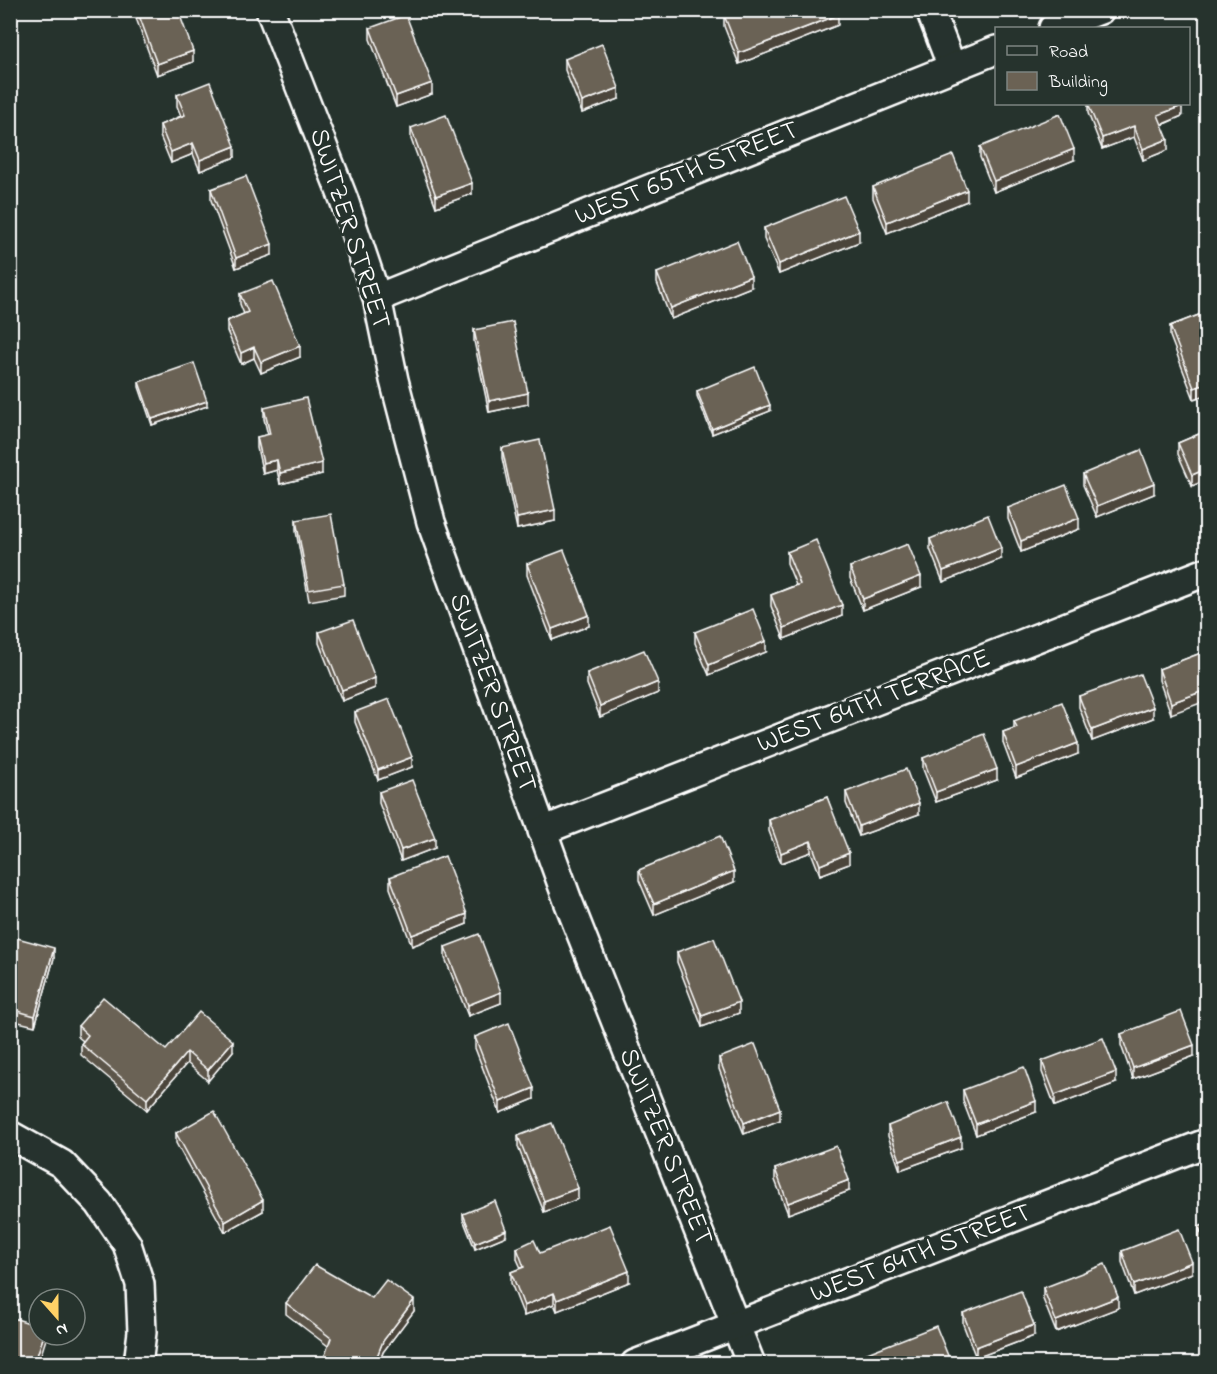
<svg xmlns="http://www.w3.org/2000/svg" width="1217" height="1374" viewBox="0 0 1217 1374" font-family="'Indie Flower',sans-serif">
	<rect width="100%" height="100%" fill="#26332d"/>
	<filter id="ink" filterUnits="userSpaceOnUse"><feTurbulence type="fractalNoise" baseFrequency=".0167" numOctaves="2"/><feDisplacementMap in="SourceGraphic" scale="12" xChannelSelector="R" yChannelSelector="G"/><feConvolveMatrix kernelMatrix="1 2 1 2 8 2 1 2 1" color-interpolation-filters="sRGB"/></filter>
	<g filter="url(#ink)">
		<g fill="none" stroke-linecap="round" stroke-linejoin="round">
			<defs>
				<g id="street">
					<path d="M270,10L344,200L377,298L394,380L431,522L568,901L751,1364"/>
					<path d="M930,10L952,67"/>
					<path d="M1053,28L1100,10"/>
					<path d="M377,298L996,50"/>
					<path d="M542,831L1206,572"/>
					<path d="M10,1135L62,1164L99,1203L127,1244L140,1284L142,1332L138,1364"/>
					<path d="M635,1364L1206,1143"/>
				</g>
			</defs>
			<use href="#street" stroke="#fff" stroke-width="32"/>
			<use href="#street" stroke="#26332d" stroke-width="27"/>
		</g>
		<g fill="#5c5448" stroke="#fff" stroke-width="1.5">
			<path d="M133,10H178L193,62L157,75Z"/>
			<path d="M724,15L838,25L739,64L724,26Z"/>
			<path d="M370,28L432,94L396,107L370,39Z"/>
			<path d="M565,59L619,99L582,113L565,70Z"/>
			<path d="M177,95L235,157L200,171L193,154L171,163L160,136V125L181,116L177,106Z"/>
			<path d="M1088,104L1182,116L1162,125L1168,150L1143,160L1134,137L1102,149L1088,113Z"/>
			<path d="M411,128L472,194L436,207L411,139Z"/>
			<path d="M980,147L1074,160L994,192L980,157Z"/>
			<path d="M873,187L967,201L887,233L873,198Z"/>
			<path d="M211,189L272,255L236,268L211,200Z"/>
			<path d="M764,228L859,242L779,274L764,239Z"/>
			<path d="M657,273L751,287L671,319L657,283Z"/>
			<path d="M240,294L300,357L261,373L254,358L241,364L227,331V321L244,314L240,304Z"/>
			<path d="M1204,313L1194,399L1170,336V326Z"/>
			<path d="M474,330L528,404L489,412L474,341Z"/>
			<path d="M139,382L207,406L152,425L139,387Z"/>
			<path d="M697,391L770,411L712,434L697,396Z"/>
			<path d="M10,405L17,460V471L10,472Z"/>
			<path d="M264,408L322,474L280,484L277,470L263,474L257,448V437L268,435L264,419Z"/>
			<path d="M1206,431L1192,486L1178,454V443Z"/>
			<path d="M502,448L555,521L517,529L502,458Z"/>
			<path d="M1083,474L1154,494L1097,517L1083,485Z"/>
			<path d="M1008,508L1079,529L1021,552L1008,519Z"/>
			<path d="M296,520L344,584V595L309,601L296,531Z"/>
			<path d="M930,539L1001,559L943,582L930,549Z"/>
			<path d="M787,552L842,616L784,639L771,606V595L796,585L787,563Z"/>
			<path d="M527,564L589,626L552,640L527,575Z"/>
			<path d="M850,567L921,587L863,610L850,578Z"/>
			<path d="M319,632L375,688L342,701L319,643Z"/>
			<path d="M695,632L766,652L709,675L695,643Z"/>
			<path d="M1206,651L1171,714L1159,680V669Z"/>
			<path d="M587,673L658,693L600,717L587,684Z"/>
			<path d="M1079,696L1153,718L1092,741L1079,707Z"/>
			<path d="M355,712L412,767L378,780L355,722Z"/>
			<path d="M1014,721L1078,754L1016,778L1003,743V732L1014,728Z"/>
			<path d="M923,758L997,780L936,802L923,769Z"/>
			<path d="M379,792L435,848L401,861L379,803Z"/>
			<path d="M846,792L919,814L859,836L846,803Z"/>
			<path d="M827,797L849,864L820,875L811,852L781,863L769,831V820Z"/>
			<path d="M639,870L734,882L654,915L639,880Z"/>
			<path d="M390,877L467,924L412,946L390,888Z"/>
			<path d="M10,936L54,958L35,1026L10,1020Z"/>
			<path d="M445,947L501,1003L468,1016L445,958Z"/>
			<path d="M677,952L739,1013L702,1027L677,962Z"/>
			<path d="M78,1026L166,1050L233,1051L208,1081L187,1063L147,1110L81,1055V1044L83,1041L78,1037Z"/>
			<path d="M1121,1034L1194,1056L1133,1079L1121,1045Z"/>
			<path d="M475,1037L534,1099L500,1113L475,1048Z"/>
			<path d="M719,1058L780,1120L744,1134L719,1069Z"/>
			<path d="M1042,1061L1116,1083L1055,1106L1042,1072Z"/>
			<path d="M963,1090L1036,1112L976,1135L963,1101Z"/>
			<path d="M888,1126L961,1148L900,1170L888,1136Z"/>
			<path d="M176,1133L263,1211L225,1232L176,1143Z"/>
			<path d="M518,1136L578,1199L544,1212L518,1147Z"/>
			<path d="M775,1169L849,1191L788,1214L775,1180Z"/>
			<path d="M463,1214L506,1236L475,1249L463,1219Z"/>
			<path d="M1206,1224V1256L1199,1238V1227Z"/>
			<path d="M517,1248L540,1253L629,1282L557,1311L554,1304L524,1316L511,1283V1272L521,1268L517,1259Z"/>
			<path d="M1122,1251L1192,1273L1134,1295L1122,1262Z"/>
			<path d="M1043,1288L1118,1308L1056,1332L1043,1299Z"/>
			<path d="M372,1298L414,1311L383,1352L379,1364H322L328,1346L286,1314V1303Z"/>
			<path d="M963,1313L1034,1336L976,1358L963,1324Z"/>
		</g>
		<g fill="#4b453b" stroke="#fff" stroke-width="1.5">
			<path d="M838,15V25L739,64V53Z"/>
			<path d="M193,51V62L157,75V64Z"/>
			<path d="M432,83V94L396,107V96Z"/>
			<path d="M619,88V99L582,113V102Z"/>
			<path d="M1182,106V116L1158,126V115Z"/>
			<path d="M1134,126V137L1102,149V138Z"/>
			<path d="M1168,139V150L1143,160V149Z"/>
			<path d="M193,143V154L171,163V152Z"/>
			<path d="M235,146V157L200,171V160Z"/>
			<path d="M1074,149V160L994,192V181Z"/>
			<path d="M472,183V194L436,207V196Z"/>
			<path d="M967,190V201L887,233V222Z"/>
			<path d="M859,231V242L779,274V264Z"/>
			<path d="M272,244V255L236,268V258Z"/>
			<path d="M751,276V287L671,319V308Z"/>
			<path d="M300,346V357L261,373V362Z"/>
			<path d="M254,347V358L241,364V353Z"/>
			<path d="M1206,384V395L1194,399V388Z"/>
			<path d="M528,393V404L489,412V401Z"/>
			<path d="M207,401V406L152,425V419Z"/>
			<path d="M770,405V411L712,434V429Z"/>
			<path d="M277,460V470L263,474V463Z"/>
			<path d="M322,463V474L280,484V473Z"/>
			<path d="M1206,469V480L1192,486V475Z"/>
			<path d="M1154,483V494L1097,517V506Z"/>
			<path d="M555,510V521L517,529V518Z"/>
			<path d="M1079,518V529L1021,552V541Z"/>
			<path d="M1001,548V559L943,582V571Z"/>
			<path d="M921,576V587L863,610V599Z"/>
			<path d="M842,605V616L784,639V628Z"/>
			<path d="M589,615V626L552,640V629Z"/>
			<path d="M766,641V652L709,675V665Z"/>
			<path d="M375,678V688L342,701V690Z"/>
			<path d="M658,682V693L600,717V706Z"/>
			<path d="M1206,690V701L1171,714V703Z"/>
			<path d="M1153,707V718L1092,741V730Z"/>
			<path d="M1078,743V754L1016,778V767Z"/>
			<path d="M412,757V767L378,780V770Z"/>
			<path d="M997,769V780L936,802V792Z"/>
			<path d="M919,803V814L859,836V826Z"/>
			<path d="M435,838V848L401,861V850Z"/>
			<path d="M811,841V852L781,863V853Z"/>
			<path d="M849,853V864L820,875V865Z"/>
			<path d="M734,871V882L654,915V904Z"/>
			<path d="M467,914V924L412,946V935Z"/>
			<path d="M54,948V958L35,1026V1016Z"/>
			<path d="M501,992V1003L468,1016V1005Z"/>
			<path d="M739,1002V1013L702,1027V1016Z"/>
			<path d="M233,1041V1051L208,1081V1070Z"/>
			<path d="M1194,1045V1056L1133,1079V1068Z"/>
			<path d="M187,1052V1063L147,1110V1099Z"/>
			<path d="M1116,1072V1083L1055,1106V1095Z"/>
			<path d="M534,1088V1099L500,1113V1102Z"/>
			<path d="M1036,1101V1112L976,1135V1124Z"/>
			<path d="M780,1109V1120L744,1134V1123Z"/>
			<path d="M961,1137V1148L900,1170V1160Z"/>
			<path d="M849,1180V1191L788,1214V1203Z"/>
			<path d="M578,1188V1199L544,1212V1201Z"/>
			<path d="M263,1200V1211L225,1232V1222Z"/>
			<path d="M506,1230V1236L475,1249V1243Z"/>
			<path d="M1192,1262V1273L1134,1295V1285Z"/>
			<path d="M629,1271V1282L557,1311V1300Z"/>
			<path d="M554,1293V1304L524,1316V1306Z"/>
			<path d="M1118,1297V1308L1056,1332V1321Z"/>
			<path d="M414,1300V1311L383,1352L379,1364H374L383,1341Z"/>
			<path d="M1034,1325V1336L976,1358V1347Z"/>
			<path d="M44,1335H46V1339L38,1364H34Z"/>
		</g>
		<g fill="#6b6254" stroke="#fff" stroke-width="1.5">
			<path d="M137,10H178L193,51L157,64Z"/>
			<path d="M736,10H836L838,15L739,53L724,15Z"/>
			<path d="M406,15L432,83L396,96L370,28Z"/>
			<path d="M602,44L619,88L582,102L565,59Z"/>
			<path d="M210,82L235,146L200,160L193,143L171,152L160,125L185,115L177,95Z"/>
			<path d="M1088,104H1181L1182,106L1158,115L1168,139L1143,149L1134,126L1102,138Z"/>
			<path d="M1060,114L1074,149L994,181L980,147Z"/>
			<path d="M446,115L472,183L436,196L411,128Z"/>
			<path d="M953,155L967,190L887,222L873,187Z"/>
			<path d="M246,176L272,244L236,258L211,189Z"/>
			<path d="M844,196L859,231L779,264L764,228Z"/>
			<path d="M737,241L751,276L671,308L657,273Z"/>
			<path d="M273,281L300,346L261,362L254,347L241,353L227,321L248,312L240,294Z"/>
			<path d="M1204,313L1206,319V384L1194,388L1170,326Z"/>
			<path d="M513,322L528,393L489,401L474,330Z"/>
			<path d="M194,363L207,401L152,419L139,382Z"/>
			<path d="M755,367L770,405L712,429L697,391Z"/>
			<path d="M306,398L322,463L280,473L277,460L263,463L257,437L270,434L264,408Z"/>
			<path d="M10,405L17,460L10,461Z"/>
			<path d="M1206,431V469L1192,475L1178,443Z"/>
			<path d="M540,440L555,510L517,518L502,448Z"/>
			<path d="M1141,450L1154,483L1097,506L1083,474Z"/>
			<path d="M1066,485L1079,518L1021,541L1008,508Z"/>
			<path d="M331,514L344,584L309,590L296,520Z"/>
			<path d="M988,515L1001,548L943,571L930,539Z"/>
			<path d="M816,540L842,605L784,628L771,595L800,584L787,552Z"/>
			<path d="M908,544L921,576L863,599L850,567Z"/>
			<path d="M564,550L589,615L552,629L527,564Z"/>
			<path d="M753,609L766,641L709,665L695,632Z"/>
			<path d="M353,620L375,678L342,690L319,632Z"/>
			<path d="M644,650L658,682L600,706L587,673Z"/>
			<path d="M1206,651V690L1171,703L1159,669Z"/>
			<path d="M1140,674L1153,707L1092,730L1079,696Z"/>
			<path d="M389,699L412,757L378,770L355,712Z"/>
			<path d="M1062,702L1078,743L1016,767L1003,732L1017,727L1014,721Z"/>
			<path d="M984,734L997,769L936,792L923,758Z"/>
			<path d="M906,769L919,803L859,826L846,792Z"/>
			<path d="M412,780L435,838L401,850L379,792Z"/>
			<path d="M827,797L849,853L820,865L811,841L781,853L769,820Z"/>
			<path d="M720,836L734,871L654,904L639,870Z"/>
			<path d="M445,856L467,914L412,935L390,877Z"/>
			<path d="M479,934L501,992L468,1005L445,947Z"/>
			<path d="M10,936L54,948L35,1016L10,1009Z"/>
			<path d="M714,938L739,1002L702,1016L677,952Z"/>
			<path d="M103,997L166,1050L199,1012L233,1041L208,1070L187,1052L147,1099L81,1044L88,1035L78,1026Z"/>
			<path d="M1181,1011L1194,1045L1133,1068L1121,1034Z"/>
			<path d="M509,1023L534,1088L500,1102L475,1037Z"/>
			<path d="M1103,1038L1116,1072L1055,1095L1042,1061Z"/>
			<path d="M755,1044L780,1109L744,1123L719,1058Z"/>
			<path d="M1024,1067L1036,1101L976,1124L963,1090Z"/>
			<path d="M948,1102L961,1137L900,1160L888,1126Z"/>
			<path d="M214,1111L263,1200L225,1222L176,1133Z"/>
			<path d="M552,1123L578,1188L544,1201L518,1136Z"/>
			<path d="M836,1146L849,1180L788,1203L775,1169Z"/>
			<path d="M495,1201L506,1230L475,1243L463,1214Z"/>
			<path d="M1206,1224V1246L1199,1227Z"/>
			<path d="M610,1225L629,1271L557,1300L554,1293L524,1306L511,1272L524,1267L517,1248L534,1240L540,1253Z"/>
			<path d="M1179,1229L1192,1262L1134,1285L1122,1251Z"/>
			<path d="M1105,1264L1118,1297L1056,1321L1043,1288Z"/>
			<path d="M315,1265L372,1298L386,1280L414,1300L383,1341L374,1364H322L331,1338L286,1303Z"/>
			<path d="M1021,1291L1034,1325L976,1347L963,1313Z"/>
			<path d="M10,1317L39,1326V1335H44L34,1364H10Z"/>
			<path d="M936,1326L951,1363L848,1364L847,1361Z"/>
		</g>
	</g>
	<g text-anchor="middle" dominant-baseline="central" stroke-width="6" stroke-linejoin="round" paint-order="stroke">
		<g font-size="27" fill="#fff" stroke="#26332d">
			<text transform="translate(687 174) rotate(-22)">WEST 65TH STREET</text>
			<text transform="translate(349 229) rotate(72)">SWITZER STREET</text>
			<text transform="translate(492 693) rotate(70)">SWITZER STREET</text>
			<text transform="translate(874 702) rotate(-21)">WEST 64TH TERRACE</text>
			<text transform="translate(665 1147) rotate(68)">SWITZER STREET</text>
			<text transform="translate(921 1254) rotate(-21)">WEST 64TH STREET</text>
		</g>
	</g>
	<rect width="1217" height="1374" fill="none" stroke="#26332d" stroke-width="36"/>
	<rect x="18" y="18" width="1181" height="1338" fill="none" stroke="#fff" stroke-width="2" filter="url(#ink)"/>
	<rect x="995" y="27" width="195" height="78" fill="#26332d" stroke="#7d8581" stroke-width="1.5"/>
	<rect x="1007" y="46" width="30" height="9" fill="#26332d" stroke="#7d8581" stroke-width="1.5"/>
	<text x="1049" y="57" font-size="18" fill="#ffffff">Road</text>
	<rect x="1007" y="72" width="30" height="18" fill="#6b6254" stroke="#7d8581" stroke-width="1.5"/>
	<text x="1049" y="87" font-size="18" fill="#ffffff">Building</text>
	<g transform="translate(57 1317) rotate(159)"><circle r="28" fill="#26332d" stroke="#7d8581" stroke-width="1.5"/>
	<path d="M0-4.5L10 22L0 15L-10 22Z" fill="#ffd166"/>
	<text y="-9" font-size="16" font-weight="bold" text-anchor="middle" fill="#ffffff">N</text>
	</g>
</svg>
